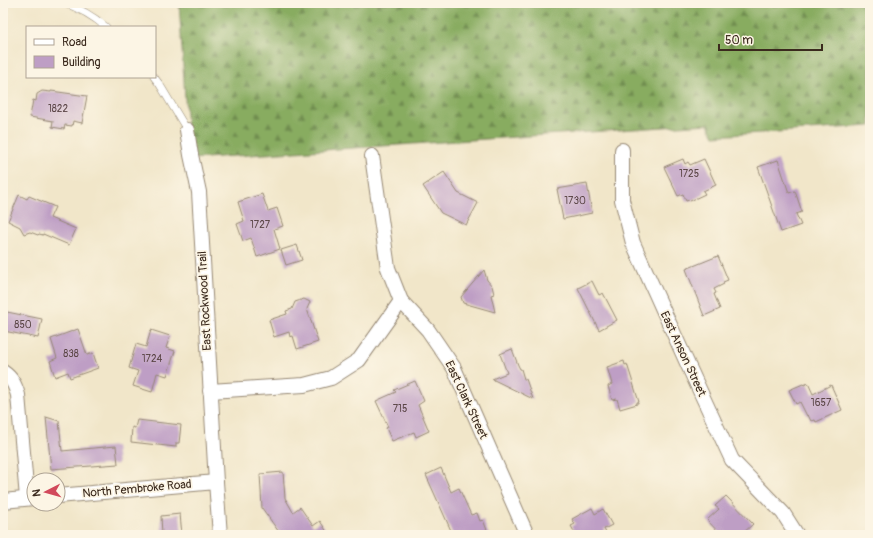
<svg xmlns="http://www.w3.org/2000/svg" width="873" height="538" viewBox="0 0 873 538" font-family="Pangolin,sans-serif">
	<defs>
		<pattern id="forest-firs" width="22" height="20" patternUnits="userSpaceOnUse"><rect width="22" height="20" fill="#88ac60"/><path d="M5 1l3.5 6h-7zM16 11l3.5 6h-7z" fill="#708c4f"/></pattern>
	</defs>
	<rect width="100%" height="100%" fill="#fcf5e5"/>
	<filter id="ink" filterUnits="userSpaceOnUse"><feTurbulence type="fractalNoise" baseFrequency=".025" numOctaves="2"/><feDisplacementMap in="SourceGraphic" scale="8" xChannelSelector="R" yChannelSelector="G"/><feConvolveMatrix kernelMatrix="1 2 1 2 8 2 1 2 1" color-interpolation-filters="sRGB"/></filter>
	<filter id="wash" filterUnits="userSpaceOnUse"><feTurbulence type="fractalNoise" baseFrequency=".012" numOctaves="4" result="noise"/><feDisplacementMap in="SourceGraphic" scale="16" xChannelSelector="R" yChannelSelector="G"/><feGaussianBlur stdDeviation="0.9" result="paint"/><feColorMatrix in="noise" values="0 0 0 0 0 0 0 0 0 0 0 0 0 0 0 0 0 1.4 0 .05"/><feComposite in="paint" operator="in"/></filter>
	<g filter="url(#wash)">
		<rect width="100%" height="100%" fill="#f1e6c9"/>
		<path fill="url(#forest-firs)" stroke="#626b3f" d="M179,3H870V126L714,136L708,124L191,159L187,130Z"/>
		<g id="blocks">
			<g fill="#be9ec5">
				<path d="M42,91L51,92V91L87,96L82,123L73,121L72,126L65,125L64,129L52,127L53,121L30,117L33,100L36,101L37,94Z"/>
				<path d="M683,159L685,164L688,162L690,165L704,159L716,185L703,191L705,194L690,201L689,200L686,201L683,194L678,196L664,167Z"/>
				<path d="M778,160L789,193L795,191L802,212L796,214L801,225L781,232L758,167Z"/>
				<path d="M444,172L458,193L478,203L466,225L441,213L423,186Z"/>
				<path d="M587,184L592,213L563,219L557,189Z"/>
				<path d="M262,194L268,211L277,208L283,226L274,229L280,249L257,257L251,238L243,241L237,224L244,221L238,202Z"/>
				<path d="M19,195L27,199L29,196L55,207L50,218L76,229L69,245L43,234V235L39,234L38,235L30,232L24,234L20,227L8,221Z"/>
				<path d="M297,245L302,260L286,265L281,250Z"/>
				<path d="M718,256L728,280L723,282L724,284L714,289L716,293L714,294L720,309L704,316L686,269Z"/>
				<path d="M484,270L487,280L492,286L494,294L491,295L495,312L463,303L461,297Z"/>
				<path d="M592,281L599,295L603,293L617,320L599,330L578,288Z"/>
				<path d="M304,299L310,302L307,309L318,342L297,349L293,336L290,337L289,332L274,337L269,320L287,314L286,311L292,309L295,302Z"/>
				<path d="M7,312L42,319L38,338L4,331Z"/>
				<path d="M78,329L87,355L93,353L98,368L70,378L68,372L55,377L50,361L57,358L51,339Z"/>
				<path d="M151,330L170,336L166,348L175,351L167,376L157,373L152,392L133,386L138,371L129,368L136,344L146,347Z"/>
				<path d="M512,349L518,365L520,369H521L524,379H526L533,399L492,379L507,373L500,354Z"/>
				<path d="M624,361L625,365L627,364L639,402H637V404L620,409L617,399L612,400L608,386L612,384L607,367Z"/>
				<path d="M415,381L424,401L418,405L429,431L416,437L414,432L392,441L386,428L388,427L376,401L396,392L394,390Z"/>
				<path d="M808,383L813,394L831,385L842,410L816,422L815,420L811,421L808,415L807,416L800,402L796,404L789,390L803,384L804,385Z"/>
				<path d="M46,417L59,421L62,451L116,446L118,464L51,469Z"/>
				<path d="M137,420L181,425L179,443H176V447L131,442L132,427L135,428Z"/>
				<path d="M441,468L451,492L459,488L471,515L477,513L480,521L483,520L489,535H453L426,475Z"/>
				<path d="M283,472L285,498L293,512L300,507L313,526L320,521L329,535H281L262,508L260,474Z"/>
				<path d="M726,496L753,524L741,535H721L707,520L719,509L715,506Z"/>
				<path d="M592,508L595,514L603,509L612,525L604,529L607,535H576L571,526L575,524L572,519Z"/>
				<path d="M180,514L182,535H162L161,516Z"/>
			</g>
		</g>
	</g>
	<g filter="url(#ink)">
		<use href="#blocks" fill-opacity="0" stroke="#968874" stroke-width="1"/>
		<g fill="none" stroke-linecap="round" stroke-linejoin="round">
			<defs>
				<g id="lane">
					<path d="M64,3C79,8 94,17 106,27"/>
					<path d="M154,77L160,85L187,130"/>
				</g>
				<g id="street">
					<path d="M187,130L191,155L199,192L216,482L220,535"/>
					<path d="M622,150V200L633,243L688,365L732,460L783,513L797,535"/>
					<path d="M372,156L388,268L401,301L428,330L454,368L527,535"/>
					<path d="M3,372C12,378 15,385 18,395L27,498"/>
					<path d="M210,391L304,385L331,378L359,360L401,301"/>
					<path d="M58,496L216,482"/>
					<path d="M3,501L34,498"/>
				</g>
			</defs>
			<use href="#lane" stroke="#968874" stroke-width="8"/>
			<use href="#street" stroke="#968874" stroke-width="16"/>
			<use href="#lane" stroke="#fff" stroke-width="7"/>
			<use href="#street" stroke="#fff" stroke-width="14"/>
		</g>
	</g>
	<g text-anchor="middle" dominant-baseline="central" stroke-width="3.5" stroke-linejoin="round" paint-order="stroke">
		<g font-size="10" fill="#5c4748">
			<text x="58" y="109">1822</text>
			<text x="689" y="174">1725</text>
			<text x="575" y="201">1730</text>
			<text x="260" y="225">1727</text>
			<text x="23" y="325">850</text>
			<text x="71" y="354">838</text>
			<text x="152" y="359">1724</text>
			<text x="821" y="403">1657</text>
			<text x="400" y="409">715</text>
		</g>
		<g font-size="12" fill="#3b2a1e" stroke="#fcf5e5">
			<text transform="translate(205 301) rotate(-93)">East Rockwood Trail</text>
			<text transform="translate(683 354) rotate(65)">East Anson Street</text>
			<text transform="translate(466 400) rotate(65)">East Clark Street</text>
			<text transform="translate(137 489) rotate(-5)">North Pembroke Road</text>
		</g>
	</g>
	<rect width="873" height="538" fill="none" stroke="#fcf5e5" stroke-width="16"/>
	<rect x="26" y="26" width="130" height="52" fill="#fcf5e5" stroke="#afa495"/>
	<rect x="34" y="39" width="20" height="6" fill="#ffffff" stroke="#afa495"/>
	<text x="62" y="46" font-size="12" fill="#3b2a1e">Road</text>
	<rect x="34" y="56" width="20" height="12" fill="#be9ec5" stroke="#afa495"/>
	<text x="62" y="66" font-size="12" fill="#3b2a1e">Building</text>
	<g transform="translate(46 492) rotate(264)"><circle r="19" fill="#fcf5e5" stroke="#afa495"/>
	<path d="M0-3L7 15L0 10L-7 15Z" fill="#d1495b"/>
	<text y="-6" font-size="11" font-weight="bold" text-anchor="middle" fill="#3b2a1e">N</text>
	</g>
	<path d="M719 44v6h103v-6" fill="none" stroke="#3b2a1e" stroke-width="2"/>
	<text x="725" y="44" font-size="12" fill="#3b2a1e" stroke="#fcf5e5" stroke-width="3" paint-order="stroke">50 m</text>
</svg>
